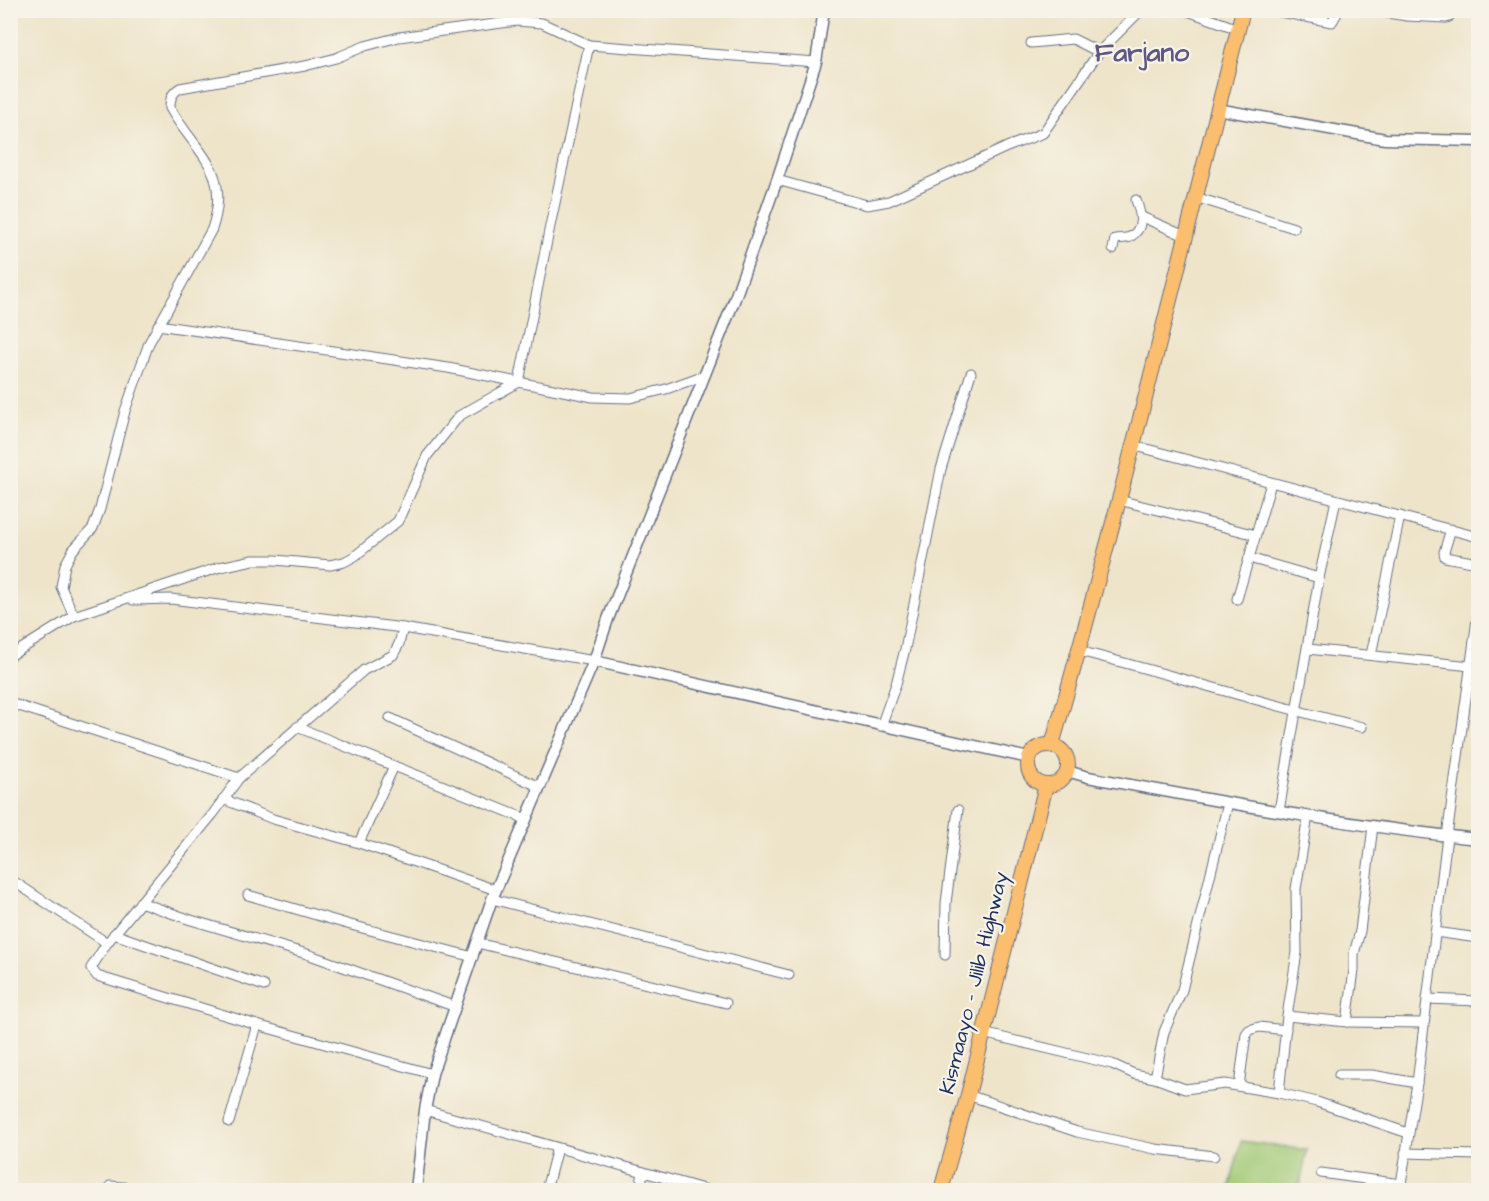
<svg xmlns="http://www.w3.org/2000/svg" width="1489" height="1201" viewBox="0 0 1489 1201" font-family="'Architects Daughter',sans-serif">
	<rect width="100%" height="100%" fill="#f7f3e8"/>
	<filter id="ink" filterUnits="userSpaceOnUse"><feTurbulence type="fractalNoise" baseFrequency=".0167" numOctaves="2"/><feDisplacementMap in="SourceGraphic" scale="12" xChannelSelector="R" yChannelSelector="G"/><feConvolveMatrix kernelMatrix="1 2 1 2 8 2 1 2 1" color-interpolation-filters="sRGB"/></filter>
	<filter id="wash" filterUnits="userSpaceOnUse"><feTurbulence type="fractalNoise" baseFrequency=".008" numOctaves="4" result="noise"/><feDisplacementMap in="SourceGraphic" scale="24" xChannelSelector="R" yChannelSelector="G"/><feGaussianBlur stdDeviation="1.35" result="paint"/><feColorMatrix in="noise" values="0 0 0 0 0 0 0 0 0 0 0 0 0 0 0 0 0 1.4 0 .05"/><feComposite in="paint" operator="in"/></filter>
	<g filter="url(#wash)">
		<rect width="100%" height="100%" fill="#eee4c9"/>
		<path fill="#a0c974" stroke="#5e7c69" stroke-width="1.5" d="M1241,1141L1307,1150L1299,1190H1229Z"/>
	</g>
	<g filter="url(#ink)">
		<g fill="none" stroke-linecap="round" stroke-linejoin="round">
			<defs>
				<g id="minor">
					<path d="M1185,10L1238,29"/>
					<path d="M1270,10L1332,22L1339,10"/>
					<path d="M1368,10L1407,16L1446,18L1449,17L1451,10"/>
					<path d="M1031,43L1073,39L1099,52"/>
					<path d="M777,180L867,205L889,201L1007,147L1043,133L1099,52L1141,10"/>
					<path d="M1195,197L1294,228"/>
					<path d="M1142,217L1185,236"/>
					<path d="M1113,249L1115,239C1119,238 1126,239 1130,237C1145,228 1141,214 1136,200"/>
					<path d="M158,325L448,368L593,397L630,398L666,389L705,375"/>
					<path d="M1132,445L1478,537"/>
					<path d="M1119,500L1256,535"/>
					<path d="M1451,529L1444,552L1445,557L1478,563"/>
					<path d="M1249,558L1319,578"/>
					<path d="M1237,599L1271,483"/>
					<path d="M133,600L171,599L403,628L594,661"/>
					<path d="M74,616L61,587L65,565L73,550L93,528L100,509L125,411L149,343L212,229C232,169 196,154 170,108C170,98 172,93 180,88L305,66L336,58L365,46L399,37L517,21L542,23L589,45L816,62"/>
					<path d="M403,628L399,644L393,655L364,670L239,778L213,814L107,943L91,968L97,976L257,1025L432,1074"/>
					<path d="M1308,649L1471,666"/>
					<path d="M1079,651C1174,675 1267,705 1362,727"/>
					<path d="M1371,655L1400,516"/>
					<path d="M10,656L74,616L220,567L253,560H275L330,565L344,562L355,556L398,521L427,456L459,416L519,382L550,226L589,45"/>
					<path d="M10,703L239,778"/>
					<path d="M390,718L540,787"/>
					<path d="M881,726L896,684L905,649L941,469L971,373"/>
					<path d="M297,727L526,819"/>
					<path d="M223,799L273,819L359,843L496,890"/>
					<path d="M1279,811L1319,578L1336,500"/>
					<path d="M359,843L394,766"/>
					<path d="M10,879L107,943"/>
					<path d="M248,895L347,924L473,957"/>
					<path d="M492,899L789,975"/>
					<path d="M140,902L191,920L307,954L456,1007"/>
					<path d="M1435,932L1478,938"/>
					<path d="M114,934L264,986"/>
					<path d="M477,943L726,1003"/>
					<path d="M945,955L946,903L958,810"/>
					<path d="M1427,999L1478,1001"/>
					<path d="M1287,1016L1347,1022L1423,1023"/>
					<path d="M1347,1022L1354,970V954L1360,931L1373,826"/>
					<path d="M983,1033L1112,1064L1134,1074L1155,1078L1185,1089L1225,1084L1279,1093L1317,1102L1408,1133"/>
					<path d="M1339,1075H1372L1417,1083"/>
					<path d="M1155,1078L1164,1032L1182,990L1228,803"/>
					<path d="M1239,1086L1246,1034L1249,1030L1259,1027L1286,1030"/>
					<path d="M1279,1093L1287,1016L1297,952L1296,889L1308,816"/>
					<path d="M968,1095L1077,1132L1155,1149L1214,1156"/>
					<path d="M425,1110L707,1190"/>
					<path d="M229,1122L257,1025"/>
					<path d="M1405,1153L1478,1155"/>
					<path d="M1321,1173L1401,1184"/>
					<path d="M110,1186L158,1190"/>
					<path d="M546,1190L557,1148"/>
					<path d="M640,1190L643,1172"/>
					<path d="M1400,1190L1417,1083L1447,836L1478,612"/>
				</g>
				<g id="tertiary">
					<path d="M1217,109L1385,139L1478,141"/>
					<path d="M594,661L1029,758"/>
					<path d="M1067,771L1088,777C1218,801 1347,826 1478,839"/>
					<path d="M416,1190L425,1110L432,1074L492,899L594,661L608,619L734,301L777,180L816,62L824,10"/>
				</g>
				<g id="primary">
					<circle cx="1048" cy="765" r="20"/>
					<path d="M1052,745C1122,502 1180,256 1243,10"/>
					<path d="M941,1190L968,1095L1046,785"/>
				</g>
			</defs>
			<use href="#minor" stroke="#656e83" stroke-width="11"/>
			<use href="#tertiary" stroke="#656e83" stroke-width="13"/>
			<use href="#primary" stroke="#656e83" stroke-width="16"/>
			<use href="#minor" stroke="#fff" stroke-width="9"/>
			<use href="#tertiary" stroke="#fff" stroke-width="10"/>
			<use href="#primary" stroke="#fbbe6e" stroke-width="14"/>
		</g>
	</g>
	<g text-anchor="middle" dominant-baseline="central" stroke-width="4.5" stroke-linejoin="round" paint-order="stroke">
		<g font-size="21" fill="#1b2f5e" stroke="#f7f3e8">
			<text transform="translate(974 983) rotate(-76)">Kismaayo - Jilib Highway</text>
		</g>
		<g font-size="27" font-weight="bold" fill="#5f5882" stroke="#f7f3e8">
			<text x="1142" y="53">Farjano</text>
		</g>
	</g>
	<rect width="1489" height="1201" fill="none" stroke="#f7f3e8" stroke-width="36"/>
</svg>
